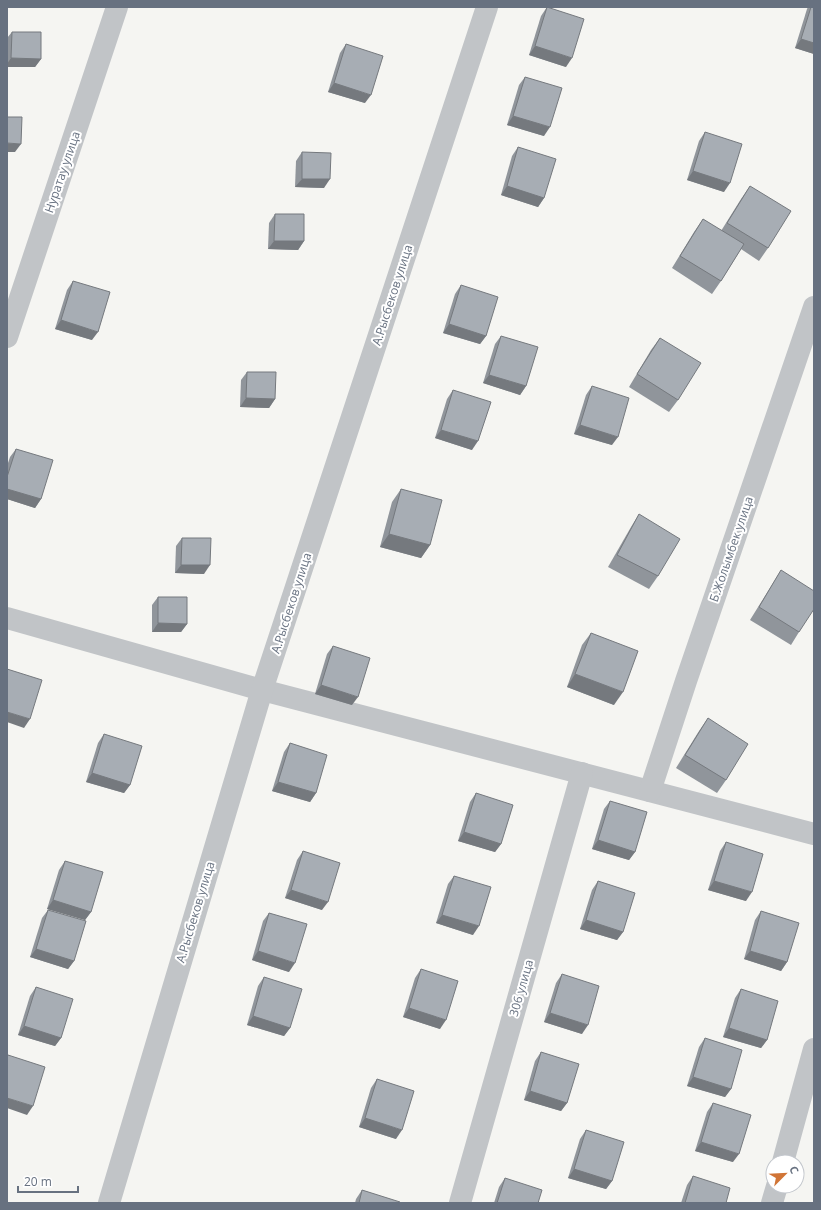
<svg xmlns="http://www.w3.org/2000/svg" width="821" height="1210" viewBox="0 0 821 1210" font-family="'Open Sans',sans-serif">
	<rect width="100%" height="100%" fill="#f5f5f2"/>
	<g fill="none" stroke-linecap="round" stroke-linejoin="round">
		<g stroke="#c1c4c7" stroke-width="22">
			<path d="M7,337L117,7"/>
			<path d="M7,618L262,690L814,834"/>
			<path d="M650,791L686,681L814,307"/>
			<path d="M783,1162L814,1049"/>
			<path d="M109,1203L262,690L487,7"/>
			<path d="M460,1203L582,773"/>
			<path d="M772,1203L777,1186"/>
		</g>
	</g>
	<g fill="#90959b">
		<path d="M547,7L566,67L529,55L541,16Z"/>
		<path d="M808,7H814V54L795,48L807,9Z"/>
		<path d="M12,32L41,59L35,67H7V38Z"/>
		<path d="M346,44L365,103L328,92L340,53Z"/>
		<path d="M525,77L544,136L507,125L519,85Z"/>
		<path d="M705,132L724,192L687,180L699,141Z"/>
		<path d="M518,147L544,198L538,207L501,195L512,156Z"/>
		<path d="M302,152L324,188L295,187L296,161Z"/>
		<path d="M750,186L768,248L759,261L741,249L721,281L712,294L672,268L694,232L703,219L721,231L741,199Z"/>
		<path d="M275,214L304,241L298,250L268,249L269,223Z"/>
		<path d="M73,281L92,340L55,329L67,290Z"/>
		<path d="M461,285L486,336L480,344L443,333L455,294Z"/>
		<path d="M501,336L526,386L520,395L483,383L495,344Z"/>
		<path d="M660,338L678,400L669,412L629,387L651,350Z"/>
		<path d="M247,372L275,399L269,408L240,407L241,380Z"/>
		<path d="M592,386L612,445L574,434L586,395Z"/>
		<path d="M453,390L472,450L435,438L447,399Z"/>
		<path d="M16,449L41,499L35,508L7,499V466L10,457Z"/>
		<path d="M401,489L430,545L421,558L380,547L392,502Z"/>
		<path d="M639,514L658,576L649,589L608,567L631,527Z"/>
		<path d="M182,538L204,574L175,573L176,546Z"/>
		<path d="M781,570L799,632L791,645L750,620L773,583Z"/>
		<path d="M158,597L187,624L181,632H152V605Z"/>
		<path d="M591,633L614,705L567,687L582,645Z"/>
		<path d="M333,646L352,705L315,694L327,654Z"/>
		<path d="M708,718L726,780L717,793L676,768L699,731Z"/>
		<path d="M104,734L130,785L124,793L86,782L98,743Z"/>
		<path d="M290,743L316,793L310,802L272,791L284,752Z"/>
		<path d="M476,793L501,844L495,852L458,841L470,802Z"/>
		<path d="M610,801L635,852L629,860L592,849L604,809Z"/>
		<path d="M726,842L746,901L708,890L720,851Z"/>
		<path d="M303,851L322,910L285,898L297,860Z"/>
		<path d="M65,861L91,912L85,920L47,909L59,870Z"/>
		<path d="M454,876L473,935L436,923L448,884Z"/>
		<path d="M598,881L623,932L617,940L580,929L592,890Z"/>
		<path d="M48,910L74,961L68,969L30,957L42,918Z"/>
		<path d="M761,911L787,962L781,971L744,959L755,920Z"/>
		<path d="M269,913L289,972L252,960L263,921Z"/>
		<path d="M421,969L440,1029L403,1017L415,978Z"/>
		<path d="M562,974L582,1034L544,1022L556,983Z"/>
		<path d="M264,977L290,1028L284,1036L247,1025L258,986Z"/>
		<path d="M36,987L61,1038L55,1046L18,1035L30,996Z"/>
		<path d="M741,989L767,1040L761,1048L723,1037L735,998Z"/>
		<path d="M705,1038L731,1089L725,1097L687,1086L699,1047Z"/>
		<path d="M541,1052L567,1103L561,1111L524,1100L535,1061Z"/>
		<path d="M377,1079L396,1139L359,1127L371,1088Z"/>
		<path d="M713,1103L733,1162L695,1151L707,1112Z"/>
		<path d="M586,1130L612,1181L606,1189L568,1178L580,1139Z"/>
		<path d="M693,1176L726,1203H681L687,1185Z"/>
		<path d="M505,1178L538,1203H494L499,1187Z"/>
		<path d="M362,1190L400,1203H355L356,1199Z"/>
	</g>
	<g fill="#75797e">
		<path d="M801,39L814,43V54L795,48Z"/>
		<path d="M535,46L572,58L566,67L529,55Z"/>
		<path d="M11,58L41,59L35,67H7V64Z"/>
		<path d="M334,83L371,95L365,103L328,92Z"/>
		<path d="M513,116L550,127L544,136L507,125Z"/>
		<path d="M7,143L21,144L15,152H7Z"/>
		<path d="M693,171L730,183L724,192L687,180Z"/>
		<path d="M302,179H330L324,188L295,187Z"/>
		<path d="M507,186L544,198L538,207L501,195Z"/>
		<path d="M274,241H304L298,250L268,249Z"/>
		<path d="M61,320L98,332L92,340L55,329Z"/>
		<path d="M449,324L486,336L480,344L443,333Z"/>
		<path d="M489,375L526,386L520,395L483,383Z"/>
		<path d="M246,398L275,399L269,408L240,407Z"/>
		<path d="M580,425L618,437L612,445L574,434Z"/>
		<path d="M441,430L478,441L472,450L435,438Z"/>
		<path d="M7,489L41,499L35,508L7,499Z"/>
		<path d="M389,534L430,545L421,558L380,547Z"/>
		<path d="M181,565H210L204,574L175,573Z"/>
		<path d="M158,623L187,624L181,632H152Z"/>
		<path d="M575,674L623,692L614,705L567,687Z"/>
		<path d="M321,685L358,697L352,705L315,694Z"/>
		<path d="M7,712L30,719L24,728L7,722Z"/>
		<path d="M92,773L130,785L124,793L86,782Z"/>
		<path d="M278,782L316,793L310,802L272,791Z"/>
		<path d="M464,832L501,844L495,852L458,841Z"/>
		<path d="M598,840L635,852L629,860L592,849Z"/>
		<path d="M714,881L752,892L746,901L708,890Z"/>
		<path d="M291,890L328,902L322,910L285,898Z"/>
		<path d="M53,900L91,912L85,920L47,909Z"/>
		<path d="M442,915L479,926L473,935L436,923Z"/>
		<path d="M586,920L623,932L617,940L580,929Z"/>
		<path d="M36,949L74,961L68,969L30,957Z"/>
		<path d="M258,951L295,963L289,972L252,960Z"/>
		<path d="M750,951L787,962L781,971L744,959Z"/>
		<path d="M409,1008L446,1020L440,1029L403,1017Z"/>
		<path d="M550,1013L588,1025L582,1034L544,1022Z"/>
		<path d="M253,1016L290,1028L284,1036L247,1025Z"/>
		<path d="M24,1026L61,1038L55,1046L18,1035Z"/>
		<path d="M729,1028L767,1040L761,1048L723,1037Z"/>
		<path d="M693,1077L731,1089L725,1097L687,1086Z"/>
		<path d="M530,1091L567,1103L561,1111L524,1100Z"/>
		<path d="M7,1098L33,1106L27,1115L7,1108Z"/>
		<path d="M365,1118L402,1130L396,1139L359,1127Z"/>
		<path d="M701,1142L739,1154L733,1162L695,1151Z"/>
		<path d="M574,1169L612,1181L606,1189L568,1178Z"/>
	</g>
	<g fill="#a7adb4" stroke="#75797e">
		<path d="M547,7L584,19L572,58L535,46Z"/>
		<path d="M811,7H814V43L801,39Z"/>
		<path d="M12,32H41V59L11,58Z"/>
		<path d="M346,44L383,56L371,95L334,83Z"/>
		<path d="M525,77L562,88L550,127L513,116Z"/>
		<path d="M7,117H22L21,144L7,143Z"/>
		<path d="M705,132L742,144L730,183L693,171Z"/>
		<path d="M518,147L556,159L544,198L507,186Z"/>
		<path d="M302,152L331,153L330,179H302Z"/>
		<path d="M750,186L791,211L768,248L727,223Z"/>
		<path d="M275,214H304V241H274Z"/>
		<path d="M703,219L744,244L721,281L680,256Z"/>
		<path d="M73,281L110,292L98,332L61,320Z"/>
		<path d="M461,285L498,297L486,336L449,324Z"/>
		<path d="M501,336L538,347L526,386L489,375Z"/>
		<path d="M660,338L701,363L678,400L637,374Z"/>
		<path d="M247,372H276L275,399L246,398Z"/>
		<path d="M592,386L629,398L618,437L580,425Z"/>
		<path d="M453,390L491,402L478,441L441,430Z"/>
		<path d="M16,449L53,460L41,499L7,489V477Z"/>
		<path d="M401,489L442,500L430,545L389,534Z"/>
		<path d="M639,514L680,539L658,576L617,555Z"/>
		<path d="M182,538H211L210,565H181Z"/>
		<path d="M781,570L814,591V609L799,632L759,607Z"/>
		<path d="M158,597H187V624L158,623Z"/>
		<path d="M591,633L638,651L623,692L575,674Z"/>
		<path d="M333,646L370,658L358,697L321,685Z"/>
		<path d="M7,669L42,680L30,719L7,712Z"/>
		<path d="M708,718L748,744L726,780L685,755Z"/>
		<path d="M104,734L142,746L130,785L92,773Z"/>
		<path d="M290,743L327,755L316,793L278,782Z"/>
		<path d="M476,793L513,805L501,844L464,832Z"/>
		<path d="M610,801L647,812L635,852L598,840Z"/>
		<path d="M726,842L763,854L752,892L714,881Z"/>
		<path d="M303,851L340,863L328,902L291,890Z"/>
		<path d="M65,861L103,872L91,912L53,900Z"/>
		<path d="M454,876L491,887L479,926L442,915Z"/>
		<path d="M598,881L635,893L623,932L586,920Z"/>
		<path d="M48,910L86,921L74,961L36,949Z"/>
		<path d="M761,911L799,923L787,962L750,951Z"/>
		<path d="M269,913L307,924L295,963L258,951Z"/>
		<path d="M421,969L458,981L446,1020L409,1008Z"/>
		<path d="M562,974L599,986L588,1025L550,1013Z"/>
		<path d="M264,977L302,989L290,1028L253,1016Z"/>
		<path d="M36,987L73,999L61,1038L24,1026Z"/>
		<path d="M741,989L778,1001L767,1040L729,1028Z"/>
		<path d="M705,1038L742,1050L731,1089L693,1077Z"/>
		<path d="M541,1052L579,1064L567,1103L530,1091Z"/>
		<path d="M8,1055L45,1067L33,1106L7,1098V1058Z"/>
		<path d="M377,1079L414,1091L402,1130L365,1118Z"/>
		<path d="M713,1103L751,1115L739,1154L701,1142Z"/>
		<path d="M586,1130L624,1142L612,1181L574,1169Z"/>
		<path d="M693,1176L730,1188L726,1203H685Z"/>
		<path d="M505,1178L542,1190L538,1203H497Z"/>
		<path d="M362,1190L400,1202V1203H359Z"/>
	</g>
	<g text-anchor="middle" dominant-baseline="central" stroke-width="4" stroke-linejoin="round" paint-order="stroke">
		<g font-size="12" fill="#677180" stroke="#fff">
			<text transform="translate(62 172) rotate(-71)">Нуратау улица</text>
			<text transform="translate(392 295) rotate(-72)">А.Рысбеков улица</text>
			<text transform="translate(731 549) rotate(-71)">Б.Жолымбек улица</text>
			<text transform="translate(291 603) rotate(-72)">А.Рысбеков улица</text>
			<text transform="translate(195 912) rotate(-73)">А.Рысбеков улица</text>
			<text transform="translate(521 988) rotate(-74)">306 улица</text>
		</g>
	</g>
	<rect width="821" height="1210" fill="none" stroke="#677180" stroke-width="16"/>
	<g transform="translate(785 1174) rotate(66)"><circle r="19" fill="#ffffff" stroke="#c2c6cc"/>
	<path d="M0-3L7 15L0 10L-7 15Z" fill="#d17536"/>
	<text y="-6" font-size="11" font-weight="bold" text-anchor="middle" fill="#677180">С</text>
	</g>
	<path d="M18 1186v6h60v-6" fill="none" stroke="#677180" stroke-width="2"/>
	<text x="24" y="1186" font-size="12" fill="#677180" stroke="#ffffff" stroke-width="3" paint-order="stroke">20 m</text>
</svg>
